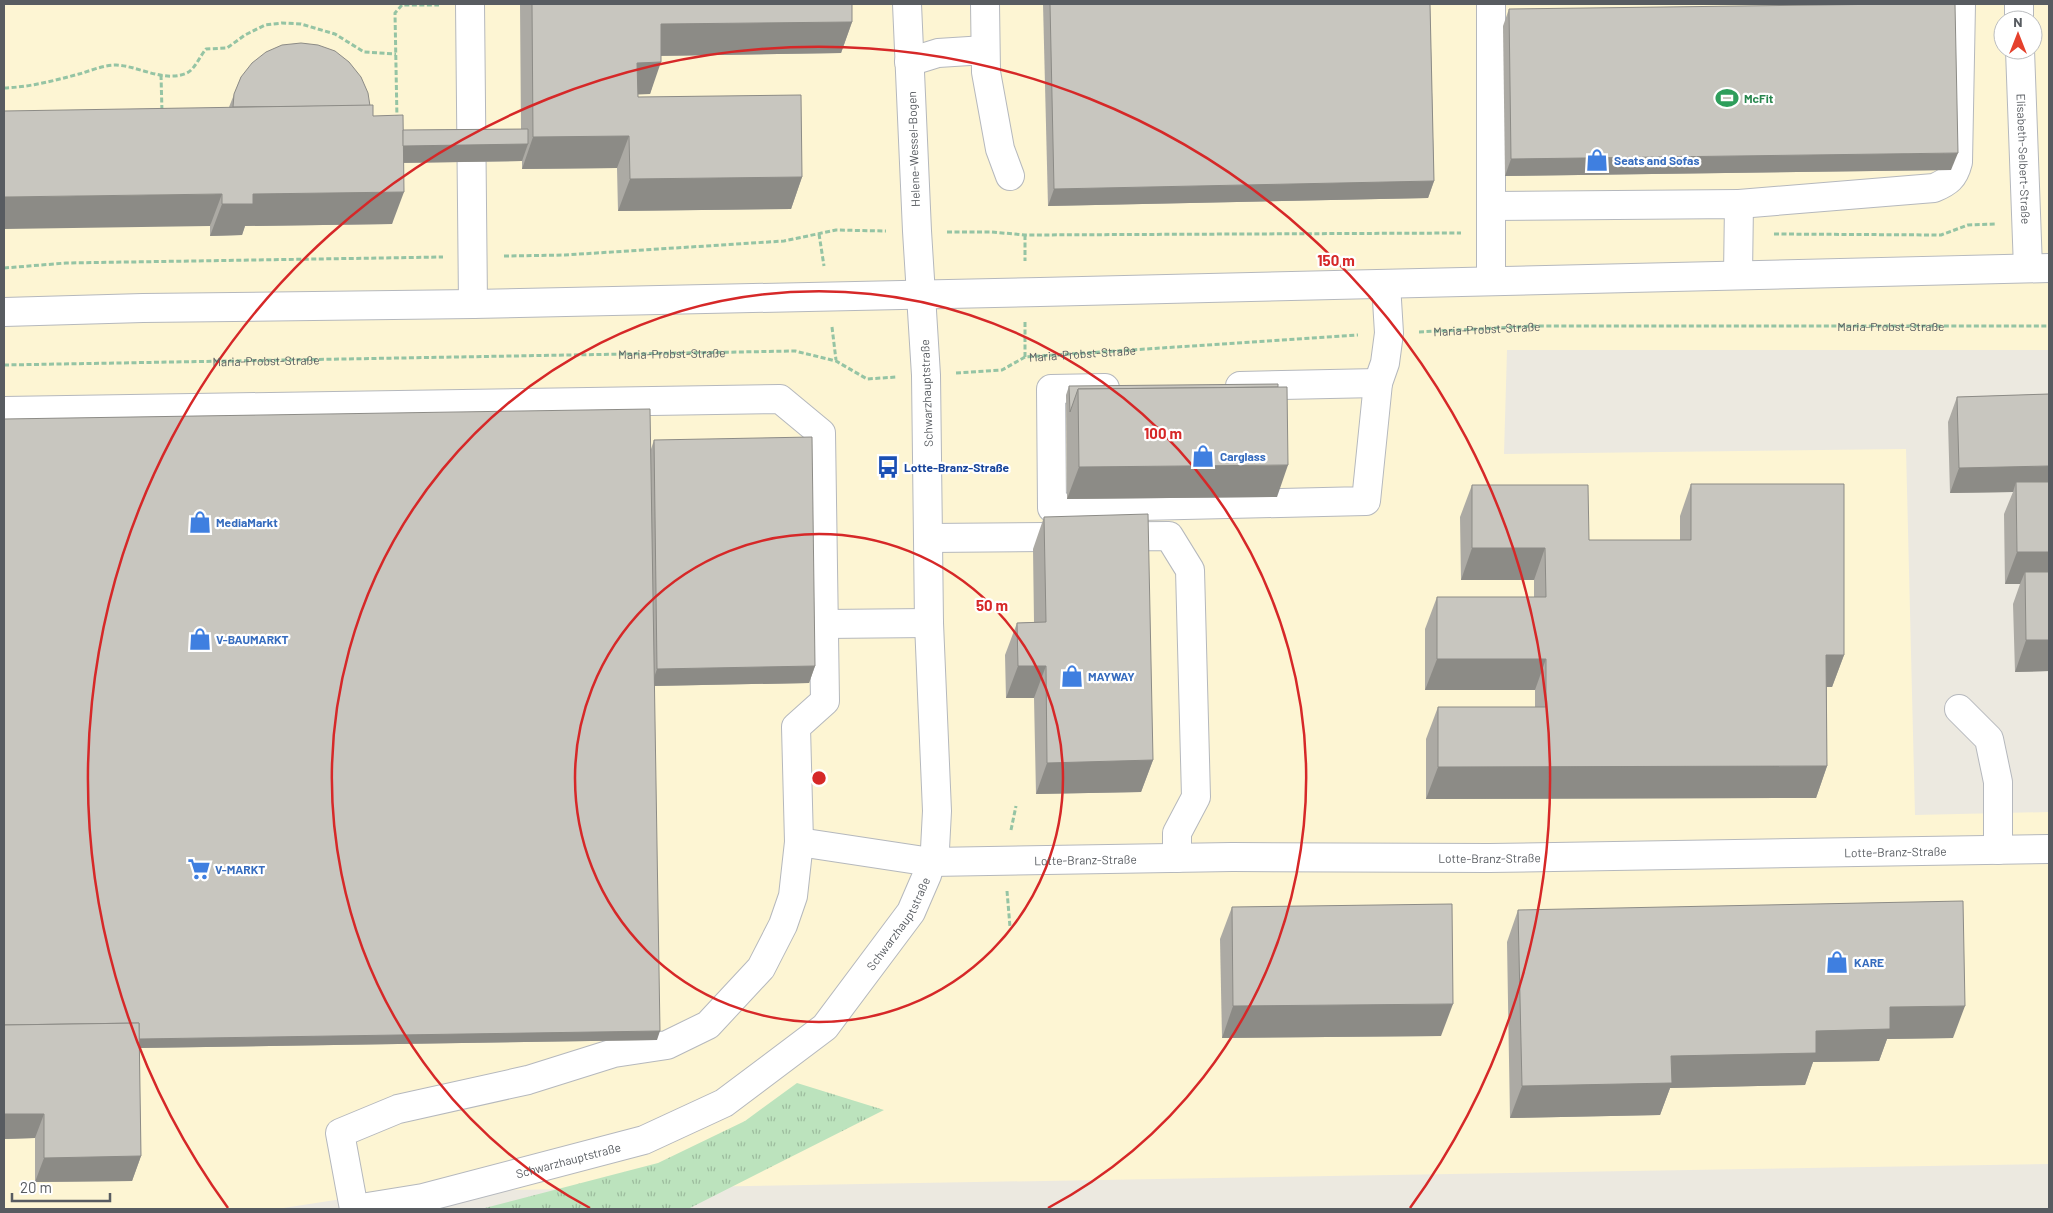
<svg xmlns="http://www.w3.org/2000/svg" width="2053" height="1213" viewBox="0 0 2053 1213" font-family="Barlow,sans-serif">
	<defs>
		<pattern id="grass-tufts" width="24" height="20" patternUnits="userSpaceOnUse" patternTransform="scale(1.25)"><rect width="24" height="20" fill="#bce3bd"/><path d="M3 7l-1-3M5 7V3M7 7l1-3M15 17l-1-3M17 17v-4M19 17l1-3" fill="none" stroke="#9cbb9d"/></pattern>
	</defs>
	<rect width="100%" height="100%" fill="#ece9e0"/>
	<path fill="#fdf5d3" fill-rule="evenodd" d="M4,4H2049V350H1507L1504,454L1906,449L1915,815L2049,812V1164L387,1192L277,1209H4ZM2003,20H2033V50H2003Z"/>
	<path fill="url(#grass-tufts)" d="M797,1083L884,1110L688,1209H481L658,1163L745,1121Z"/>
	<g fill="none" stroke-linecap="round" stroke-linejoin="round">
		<defs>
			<g id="minor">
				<path d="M470,4L473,304"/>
				<path d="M985,4L986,72L1000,149L1010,176"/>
				<path d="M1491,4V206L1739,204L1738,275"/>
				<path d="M2019,4V20"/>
				<path id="s4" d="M2020,50L2028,268"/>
				<path d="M909,62L938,53L985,50"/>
				<path d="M1739,204L1934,188C1948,182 1954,178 1958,162L1961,4"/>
				<path d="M1491,281V206"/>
				<path d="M4,312L143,308L473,304L1040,292L2049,268"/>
				<path d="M1240,386L1378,383"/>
				<path d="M1105,388L1051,389L1052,508L1366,501L1378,383L1385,363L1389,333L1386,284"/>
				<path d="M4,411L780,399L821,433L825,701L796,727L799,842L793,896L783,925L761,968L708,1025L667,1045L614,1053L528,1080L398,1109L340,1133L354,1209"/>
				<path d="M929,538L1169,536L1190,570L1196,797L1177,833V858"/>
				<path d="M824,624L929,623"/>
				<path d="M1959,709L1989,739L1998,782V850"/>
				<path id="s5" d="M799,842L931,862L1232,857L1489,858L2049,849"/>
				<path id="s6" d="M355,1209L423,1198L644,1140L724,1103L825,1027L911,912L927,875L935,849L937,811L929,623L926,375L917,231L907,4"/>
			</g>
		</defs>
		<use href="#minor" stroke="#b5b8bd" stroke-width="30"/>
		<g stroke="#95c4a4" stroke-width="3" stroke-dasharray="5 2.5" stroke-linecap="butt">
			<path d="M161,75L162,112"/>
			<path d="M4,88C30,87 53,81 79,74C90,71 103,65 116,65C139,66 164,83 187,73C195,69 200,56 206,49L227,48L245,35L265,25L282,23L301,24L335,34L364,52L396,54"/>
			<path d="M397,120L395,13L402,5H439"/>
			<path d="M947,232H992L1025,235L1461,233"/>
			<path d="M819,234L824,266"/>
			<path d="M1774,234L1941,235L1968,225L1996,224"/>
			<path d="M1025,235V261"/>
			<path d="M504,256L565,255L784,241L836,230L886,231"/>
			<path d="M4,268L66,263L443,257"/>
			<path d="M1025,322V357"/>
			<path d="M832,327L836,360"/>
			<path id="s1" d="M1419,332L1535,326H2049"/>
			<path id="s2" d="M4,365L795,351L836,361L867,379L897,377"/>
			<path id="s3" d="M956,373L1002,370L1025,357L1358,335"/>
			<path d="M1011,830L1016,806"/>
			<path d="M1007,891L1010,927"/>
		</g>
		<use href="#minor" stroke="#fff" stroke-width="28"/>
	</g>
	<g fill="#acaaa4">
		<path d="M520,4H852V22L841,53L661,56L650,94H638V97L802,177L791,209L618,211L617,168L522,169V161L403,163L392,224L245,226L242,235L210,236V226L229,107L241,77L370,106L373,116L403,130L521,129Z"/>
		<path d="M1043,4H1430L1434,181L1428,198L1048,206Z"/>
		<path d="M1509,9L1951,170L1505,176L1503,26Z"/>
		<path d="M1069,386L1277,497L1067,499L1066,395Z"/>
		<path d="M2049,394V671L2015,672L2013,604L2020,584H2005L2004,514L2013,492L1950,493L1948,422L1957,397Z"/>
		<path d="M4,419L651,449L654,440L815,666L809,683L654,686L657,1040L139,1048L141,1156L132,1181L35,1182V1138L4,1139Z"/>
		<path d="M1691,484L1844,655L1832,687H1827V766L1816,798L1426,799V739L1438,707H1535V690H1425V629L1437,597H1534V580H1461L1460,517L1472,485L1589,540H1680V516Z"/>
		<path d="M1044,517L1153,760L1141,792L1036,794L1034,698H1006L1005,655L1017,623L1034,622L1033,549Z"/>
		<path d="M1232,907L1441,1036L1222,1038L1220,939Z"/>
		<path d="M1518,910L1953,1038L1887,1039L1879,1061L1813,1062L1805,1085L1670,1088L1660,1115L1510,1118L1507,942Z"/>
	</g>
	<g fill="#8c8b86">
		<path d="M852,22L841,53L649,56L661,24Z"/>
		<path d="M661,62L650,94L626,95L637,63Z"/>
		<path d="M629,136L617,168L522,169L533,137Z"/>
		<path d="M528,144L522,161L391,163L397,146Z"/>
		<path d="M1958,153L1951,170L1505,176L1511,159Z"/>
		<path d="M802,177L791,209L618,211L630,179Z"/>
		<path d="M1434,181L1428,198L1048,206L1054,189Z"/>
		<path d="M404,192L392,224L245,226L242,235L210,236L222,204L253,194Z"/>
		<path d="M222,194L210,226L4,229V197Z"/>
		<path d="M1288,465L1277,497L1067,499L1079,467Z"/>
		<path d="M2049,466V490L2016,482L2013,492L1950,493L1959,468Z"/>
		<path d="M1472,548H1545L1534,580H1461Z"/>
		<path d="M2017,552H2049V584L2025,572L2020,584H2005Z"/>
		<path d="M2026,640H2049V671L2015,672Z"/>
		<path d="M1826,655H1844L1832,687H1815Z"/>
		<path d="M1437,659H1546L1535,690H1425Z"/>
		<path d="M815,666L809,683L651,686L657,669Z"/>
		<path d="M1018,666H1046L1034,698H1006Z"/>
		<path d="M1153,760L1141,792L1036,794L1047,763Z"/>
		<path d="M1827,766L1816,798L1426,799L1438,767Z"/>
		<path d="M1453,1004L1441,1036L1222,1038L1233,1006Z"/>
		<path d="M1965,1006L1953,1038L1887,1039L1879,1061L1813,1062L1805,1085L1670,1088L1660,1115L1510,1118L1522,1086L1671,1056L1816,1031L1890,1007Z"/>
		<path d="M660,1031L657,1040L4,1050V1041Z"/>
		<path d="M4,1114H44L35,1138L4,1139Z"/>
		<path d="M141,1156L132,1181L35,1182L44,1158Z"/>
	</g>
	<g fill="#c8c6bf" stroke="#8c8b86">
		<path d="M532,4H852V22L661,24V62L637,63L638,97L801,95L802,177L630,179L629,136L533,137Z"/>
		<path d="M1050,4H1430L1434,181L1054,189Z"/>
		<path d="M1897,4H1955L1958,153L1511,159L1509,9Z"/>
		<path d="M301,43L318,45L335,51L349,62L361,77L368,93L370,106L233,107L234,94L241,77L252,63L266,52L282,45Z"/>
		<path d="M373,105V116L403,115L404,192L253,194V204H222V194L4,197V111Z"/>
		<path d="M528,129V144L403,146V130Z"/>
		<path d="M1278,384V387L1078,389L1070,412L1069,386Z"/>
		<path d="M1287,387L1288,465L1079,467L1078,389Z"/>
		<path d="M2049,394V466L1959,468L1957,397Z"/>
		<path d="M650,409L660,1031L139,1039V1023L4,1025V419Z"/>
		<path d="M812,437L815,666L657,669L654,440Z"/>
		<path d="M2016,482H2049V552H2017Z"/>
		<path d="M1691,484H1844V655H1826L1827,766L1438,767V707H1546V659H1437V597H1546L1545,548H1472V485H1588L1589,540H1691Z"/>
		<path d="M1148,514L1153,760L1047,763L1046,666H1018L1017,623L1046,622L1044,517Z"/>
		<path d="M2025,572H2049V640H2026Z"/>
		<path d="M1963,901L1965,1006L1890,1007V1029L1816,1031V1053L1671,1056L1672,1083L1522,1086L1518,910Z"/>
		<path d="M1452,904L1453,1004L1233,1006L1232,907Z"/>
		<path d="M139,1023L141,1156L44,1158V1114H4V1025Z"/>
	</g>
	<g fill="none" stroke="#d62828" stroke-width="2.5">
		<circle cx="819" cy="778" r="244"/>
		<path d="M590 1208A487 487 0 1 1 1048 1208"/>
		<path d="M228 1208A731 731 0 1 1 1410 1208"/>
	</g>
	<defs>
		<symbol id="stadium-bare" viewBox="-9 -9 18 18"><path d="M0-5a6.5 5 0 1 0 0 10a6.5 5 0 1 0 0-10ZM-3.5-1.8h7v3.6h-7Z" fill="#2e9e5b" stroke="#fff" stroke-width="2.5" paint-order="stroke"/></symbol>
		<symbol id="shop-bare" viewBox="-9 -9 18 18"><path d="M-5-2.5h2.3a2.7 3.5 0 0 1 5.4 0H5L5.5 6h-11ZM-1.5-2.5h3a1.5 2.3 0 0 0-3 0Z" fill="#3f7fe0" stroke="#fff" stroke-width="2.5" paint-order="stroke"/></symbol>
		<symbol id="bus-bare" viewBox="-9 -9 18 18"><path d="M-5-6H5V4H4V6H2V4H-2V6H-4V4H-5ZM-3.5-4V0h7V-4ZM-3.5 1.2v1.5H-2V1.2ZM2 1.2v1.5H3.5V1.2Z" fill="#1a4fb4" stroke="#fff" stroke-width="2.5" paint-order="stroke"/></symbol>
		<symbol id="supermarket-bare" viewBox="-9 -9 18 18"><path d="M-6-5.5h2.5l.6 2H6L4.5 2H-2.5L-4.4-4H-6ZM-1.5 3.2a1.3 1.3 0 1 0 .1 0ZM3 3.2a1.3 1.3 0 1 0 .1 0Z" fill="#3f7fe0" stroke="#fff" stroke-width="2.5" paint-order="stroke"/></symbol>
	</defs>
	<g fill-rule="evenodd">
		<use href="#stadium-bare" x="1711" y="82" width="32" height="32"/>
		<use href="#shop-bare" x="1581" y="144" width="32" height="32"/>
		<use href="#shop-bare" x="1187" y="440" width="32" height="32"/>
		<use href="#bus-bare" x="872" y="451" width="32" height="32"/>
		<use href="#shop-bare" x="184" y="506" width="32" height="32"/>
		<use href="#shop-bare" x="184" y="623" width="32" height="32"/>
		<use href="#shop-bare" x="1056" y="660" width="32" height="32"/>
		<use href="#supermarket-bare" x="183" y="853" width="32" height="32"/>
		<use href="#shop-bare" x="1821" y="946" width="32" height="32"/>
	</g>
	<g text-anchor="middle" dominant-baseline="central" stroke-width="4.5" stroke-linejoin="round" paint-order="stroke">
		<g font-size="12" font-weight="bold" fill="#27864d" stroke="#fff" text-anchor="start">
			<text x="1744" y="98">McFit</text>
		</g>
		<g font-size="12" fill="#585c61" stroke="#fff">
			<text transform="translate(913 149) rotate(-92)">Helene-Wessel-Bogen</text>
			<text stroke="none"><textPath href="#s4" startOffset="109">Elisabeth-Selbert-Straße</textPath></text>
			<text stroke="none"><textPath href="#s1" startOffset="472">Maria-Probst-Straße</textPath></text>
			<text stroke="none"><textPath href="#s1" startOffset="68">Maria-Probst-Straße</textPath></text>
			<text stroke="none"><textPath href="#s2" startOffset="668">Maria-Probst-Straße</textPath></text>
			<text stroke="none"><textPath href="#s3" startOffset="130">Maria-Probst-Straße</textPath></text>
			<text stroke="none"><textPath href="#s2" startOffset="262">Maria-Probst-Straße</textPath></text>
			<text transform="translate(926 393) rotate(-92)">Schwarzhauptstraße</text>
			<text stroke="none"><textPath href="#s5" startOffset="1098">Lotte-Branz-Straße</textPath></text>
			<text stroke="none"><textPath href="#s5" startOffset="692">Lotte-Branz-Straße</textPath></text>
			<text stroke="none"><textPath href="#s5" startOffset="288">Lotte-Branz-Straße</textPath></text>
			<text stroke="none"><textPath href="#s6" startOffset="639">Schwarzhauptstraße</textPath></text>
			<text stroke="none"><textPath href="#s6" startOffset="219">Schwarzhauptstraße</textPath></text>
		</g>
		<g font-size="12" font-weight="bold" fill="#366cbe" stroke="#fff" text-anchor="start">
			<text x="1614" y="160">Seats and Sofas</text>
			<text x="1220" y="456">Carglass</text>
			<text x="216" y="522">MediaMarkt</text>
			<text x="216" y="639">V-BAUMARKT</text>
			<text x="1088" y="676">MAYWAY</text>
			<text x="215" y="869">V-MARKT</text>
			<text x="1854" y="962">KARE</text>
		</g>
		<g font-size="12" font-weight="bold" fill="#164399" stroke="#fff" text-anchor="start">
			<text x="904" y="467">Lotte-Branz-Straße</text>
		</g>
	</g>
	<circle cx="819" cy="778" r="8" fill="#d62828" stroke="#fff" stroke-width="2.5"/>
	<g font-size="15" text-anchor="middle" font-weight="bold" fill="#d62828" stroke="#fff" stroke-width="4.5" stroke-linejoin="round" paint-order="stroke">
		<text x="1336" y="266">150 m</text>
		<text x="1163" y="439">100 m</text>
		<text x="992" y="611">50 m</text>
	</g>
	<rect width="2053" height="1213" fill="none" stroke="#585c61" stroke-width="10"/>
	<g transform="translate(2018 35)"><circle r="24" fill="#ffffff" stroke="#bcbec0"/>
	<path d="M0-4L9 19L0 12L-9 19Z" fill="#e5402c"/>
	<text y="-8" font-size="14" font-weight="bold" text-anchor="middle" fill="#585c61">N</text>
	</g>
	<path d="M12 1193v8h98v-8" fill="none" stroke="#585c61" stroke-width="2.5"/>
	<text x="20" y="1193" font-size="15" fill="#585c61" stroke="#ffffff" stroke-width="4" paint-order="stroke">20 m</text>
</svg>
